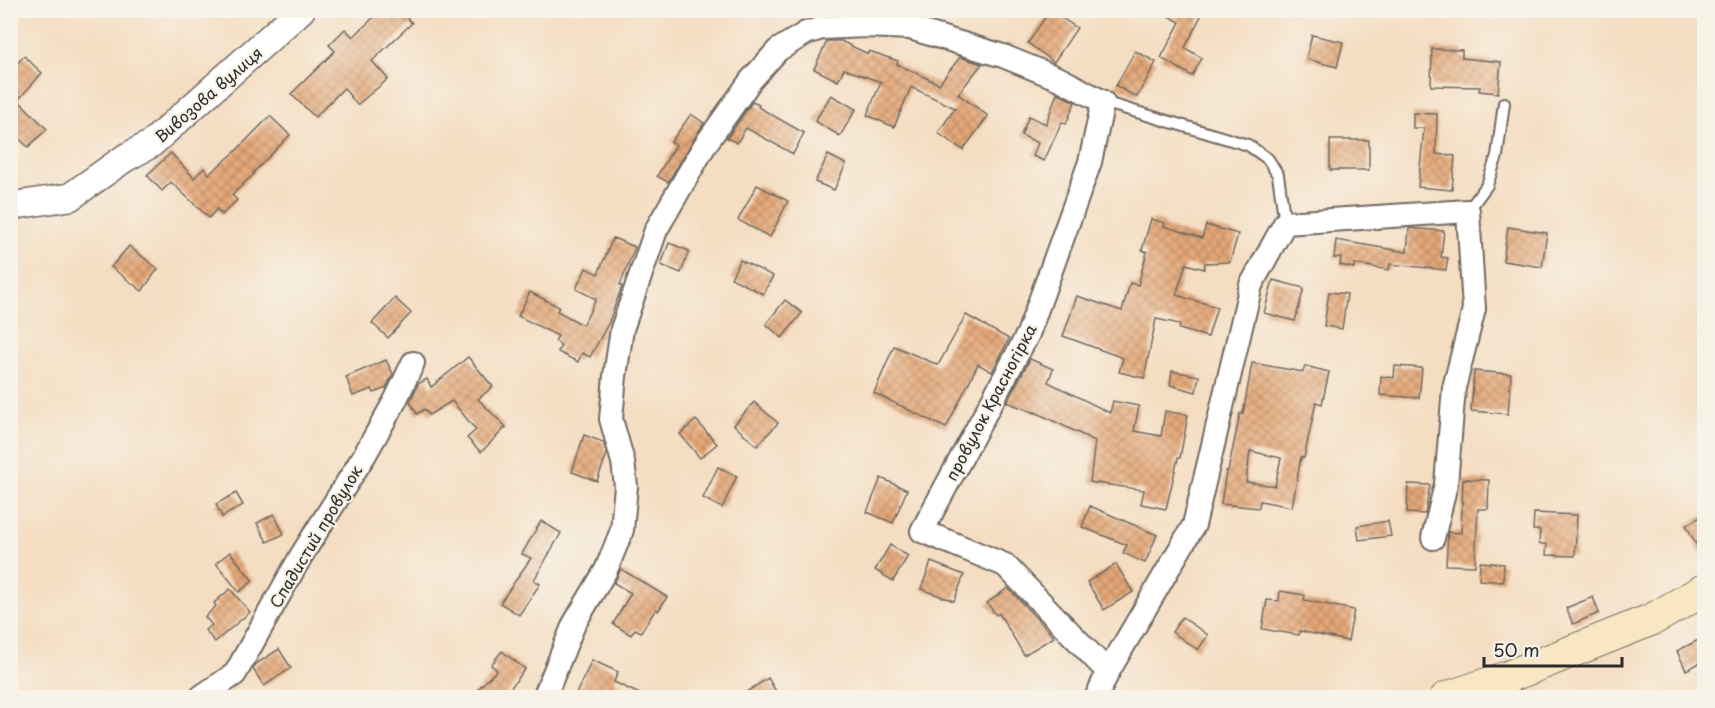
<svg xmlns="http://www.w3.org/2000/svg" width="1715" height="708" viewBox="0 0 1715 708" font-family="'Playpen Sans',sans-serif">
	<defs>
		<pattern id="building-cross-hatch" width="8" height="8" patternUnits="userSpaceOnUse" patternTransform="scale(1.5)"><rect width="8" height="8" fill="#e5a777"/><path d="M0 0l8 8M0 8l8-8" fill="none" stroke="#ba8862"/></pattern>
	</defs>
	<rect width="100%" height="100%" fill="#f7f3e8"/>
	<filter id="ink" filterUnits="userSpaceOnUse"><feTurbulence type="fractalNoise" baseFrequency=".0167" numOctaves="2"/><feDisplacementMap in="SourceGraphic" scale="12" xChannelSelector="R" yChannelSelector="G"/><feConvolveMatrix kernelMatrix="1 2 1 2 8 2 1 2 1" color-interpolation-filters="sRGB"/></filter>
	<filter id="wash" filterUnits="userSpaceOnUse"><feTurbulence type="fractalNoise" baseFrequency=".008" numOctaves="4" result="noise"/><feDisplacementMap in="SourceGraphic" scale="24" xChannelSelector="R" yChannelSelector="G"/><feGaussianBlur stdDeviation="1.35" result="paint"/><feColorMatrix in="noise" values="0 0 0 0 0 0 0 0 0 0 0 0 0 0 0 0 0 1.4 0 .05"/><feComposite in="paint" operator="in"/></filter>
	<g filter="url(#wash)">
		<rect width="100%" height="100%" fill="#f4ddc1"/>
		<g id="blocks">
			<g fill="url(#building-cross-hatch)" fill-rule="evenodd">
				<path d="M367,10H414L407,18L412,23L372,61L388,79L357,105L344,88L315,117L291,94L335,51L329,45L345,29L353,37L373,18Z"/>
				<path d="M1050,10L1077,28L1054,62L1028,43Z"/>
				<path d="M1157,10H1204L1185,48L1202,58L1192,76L1161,58L1180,22Z"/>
				<path d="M1312,35L1343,42L1337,67L1306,59Z"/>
				<path d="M827,41H841L868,54L869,51L898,61L897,64L939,84L960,57L982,64L958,94L988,116L963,150L938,133L955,108L911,87L894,127L867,115L881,82L844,69L838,81L814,69Z"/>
				<path d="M1432,49L1462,50V58L1501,62L1498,93L1479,91L1480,87L1431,86Z"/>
				<path d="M1135,51L1156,62L1137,97L1116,86Z"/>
				<path d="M24,56L42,73L18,100L47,129L28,147L10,130V71Z"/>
				<path d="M1057,93L1075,102L1066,124L1062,122L1044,161L1033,156L1038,143L1021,135L1029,116L1046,124Z"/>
				<path d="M831,95L856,109L840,136L815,121Z"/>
				<path d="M752,102L759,105L758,107L804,133L793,154L746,128L737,143L727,138Z"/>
				<path d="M1413,113L1437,114L1436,154L1455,156L1452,190L1418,187L1424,128H1413Z"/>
				<path d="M691,114L704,123L668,182L657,176L676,145L671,142Z"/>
				<path d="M270,116L290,135L253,173L254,174L232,195L237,200L222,215L217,209L209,218L171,182L162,191L147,175L171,153L194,178L204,168L209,174L234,153Z"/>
				<rect x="1330" y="140" width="39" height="30"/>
				<path d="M828,155L846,164L834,190L815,182Z"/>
				<path d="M757,185L788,201L770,237L738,220Z"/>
				<path d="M1151,219L1165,223L1164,226L1202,238L1206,225L1238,234L1230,262L1205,263L1204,269L1186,264L1176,295L1217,307L1208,337L1179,329L1180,324L1156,319L1144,378L1119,372L1123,358L1063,336L1077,296L1122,311L1130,283L1138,285L1147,252L1142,250Z"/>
				<path d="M1508,227L1547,233L1542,267L1503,261Z"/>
				<path d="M1409,228L1444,231L1441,257L1448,258L1446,270L1390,264L1389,270L1354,264V268L1340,265L1341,257L1334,258L1336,240L1407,252Z"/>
				<path d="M613,238L635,247L620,285L622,286L609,322L590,357L582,353L578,362L558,352L561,345L555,341L558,336L518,316L530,292L559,307L557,311L583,325L596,299L576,289L586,268L598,274Z"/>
				<path d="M669,243L689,251L681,273L661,265Z"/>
				<path d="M129,246L158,269L142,291L111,267Z"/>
				<path d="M740,260L773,276L763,294L731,278Z"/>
				<path d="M1273,280L1304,288L1295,321L1264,313Z"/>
				<path d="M1329,292L1347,294L1342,329L1324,326Z"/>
				<path d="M395,298L411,313L388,338L372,323Z"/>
				<path d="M785,300L802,313L782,338L766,324Z"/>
				<path d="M966,315L1009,339L992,372L978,364L946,428L874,393L894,346L938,365Z"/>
				<path d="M468,357L493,387L478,399L506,427L481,452L467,438L476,430L452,401L429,415L425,409L417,414L410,402L418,384L427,379L431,387Z"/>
				<path d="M1030,359L1053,369L1048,382L1110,413L1113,401L1139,406L1134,431L1161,436L1165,411L1188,415L1180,458H1178L1166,509L1141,504L1144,490L1090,482L1095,441L1035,412V413L1007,402Z"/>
				<path d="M386,360L393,374L386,388L374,393L372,389L353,396L346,377Z"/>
				<path d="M1252,363L1303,372L1305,366L1329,372L1322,404L1316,402L1304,458L1301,457L1292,507L1260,501L1259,508L1221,504L1226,471H1228L1240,414H1243ZM1250,451L1281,458L1275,486L1246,482Z"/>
				<path d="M1395,366L1422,368L1419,398L1380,395L1381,376L1394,378Z"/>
				<path d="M1172,371L1199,376L1196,392L1170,385Z"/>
				<path d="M1474,371L1511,374L1508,414L1471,411Z"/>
				<path d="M754,402L778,423L757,446L734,425Z"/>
				<path d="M696,420L717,444L700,458L680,434Z"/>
				<path d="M584,435L603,442L607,454L597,481L572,472Z"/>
				<path d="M718,467L737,476L722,508L703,498Z"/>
				<path d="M881,478L907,490L893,523L867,512Z"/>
				<path d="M1463,479L1489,480L1488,509H1478L1475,566L1446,565L1448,532L1461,533Z"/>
				<path d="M1408,484L1430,485L1425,514L1407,513Z"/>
				<path d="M236,493L243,505L222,517L216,504Z"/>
				<path d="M1090,506L1157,535L1145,563L1123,553L1127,545L1082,527Z"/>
				<path d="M1534,513L1577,515L1575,556L1546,555L1547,544H1539L1540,530H1533Z"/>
				<path d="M274,514L284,534L267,542L257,523Z"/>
				<path d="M1704,515V559L1686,525Z"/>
				<path d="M541,521L561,533L534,580L540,584L519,615L500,603L531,558L522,554Z"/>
				<path d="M1388,521L1391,536L1359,540L1357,526Z"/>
				<path d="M890,545L908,556L893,581L875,570Z"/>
				<path d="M230,552L253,581L239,592L216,563Z"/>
				<path d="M931,562L964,575L954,601L921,589Z"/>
				<path d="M1480,562L1504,564L1503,582L1479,580Z"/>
				<path d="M1116,564L1133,592L1104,610L1087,582Z"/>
				<path d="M621,569L667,597L658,611L656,609L641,632L635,629L631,635L613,624L631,593L614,583Z"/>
				<path d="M1008,588L1054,637L1024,655L999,613L996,615L987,603Z"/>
				<path d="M230,589L250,612L215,642L205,630L212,625L205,617L216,606L214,603Z"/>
				<path d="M1280,591L1305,595L1304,600L1354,610L1348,641L1300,631L1299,635L1262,629L1267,600L1279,601Z"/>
				<path d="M1593,597L1599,613L1573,624L1566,608Z"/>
				<path d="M1182,617L1208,635L1198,650L1172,632Z"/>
				<path d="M1704,637V661L1686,670L1677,651Z"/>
				<path d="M279,649L291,668L264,686L253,669L256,664Z"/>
				<path d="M502,651L525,669L503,698H469L497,670L491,665Z"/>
				<path d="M592,660L618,672L614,682L648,698H585L576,694Z"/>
				<path d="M768,678L780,698H737Z"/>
			</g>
		</g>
	</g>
	<g filter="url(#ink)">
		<use href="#blocks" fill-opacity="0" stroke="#716960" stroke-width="1.5"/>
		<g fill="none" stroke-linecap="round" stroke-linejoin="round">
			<defs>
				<g id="service">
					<path d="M1103,102L1248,145L1268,159L1278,175L1285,223"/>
					<path d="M1468,211L1487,185L1497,156L1504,103"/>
				</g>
				<g id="minor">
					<path d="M202,696L235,674L301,556L364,456L395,401L413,363"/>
					<path d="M544,698L574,624L606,570L622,530L626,486L623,462L611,419L615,376L622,329L656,230L705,145L751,80L778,50L806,33L822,28L866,26L910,28L1003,56L1062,80L1103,102L1090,162L1028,334L922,531L1005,565L1108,672"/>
					<path d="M1096,698L1108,672L1194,525L1251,285L1285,223L1468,211L1474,309L1454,388L1446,484L1433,538"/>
				</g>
				<path id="tertiary" d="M10,206L70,197L125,158L151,144L301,10"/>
				<path id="secondary" d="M1446,698L1505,678L1653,619L1704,590"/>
			</defs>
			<use href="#service" stroke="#716960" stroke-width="14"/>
			<use href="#minor" stroke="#716960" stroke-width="26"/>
			<use href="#tertiary" stroke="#716960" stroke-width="30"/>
			<use href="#secondary" stroke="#716960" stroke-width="34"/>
			<use href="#service" stroke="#fff" stroke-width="10"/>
			<use href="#minor" stroke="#fff" stroke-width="22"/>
			<use href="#tertiary" stroke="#fff" stroke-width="27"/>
			<use href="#secondary" stroke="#f9e7c3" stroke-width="32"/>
		</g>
	</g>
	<g text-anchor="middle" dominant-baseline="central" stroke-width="4.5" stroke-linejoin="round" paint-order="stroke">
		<g font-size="16" fill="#2b2b2b" stroke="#f7f3e8">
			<text transform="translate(208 94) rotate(-41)">Вивозова вулиця</text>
			<text transform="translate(990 402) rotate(-62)">провулок Красногірка</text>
			<text transform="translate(315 536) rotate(-59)">Спадистий провулок</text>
		</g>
	</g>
	<rect width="1715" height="708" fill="none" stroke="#f7f3e8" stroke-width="36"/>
	<path d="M1484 657v9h138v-9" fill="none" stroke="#2b2b2b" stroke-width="3"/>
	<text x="1493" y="657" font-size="18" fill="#2b2b2b" stroke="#f7f3e8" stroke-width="4.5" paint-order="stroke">50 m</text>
</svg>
